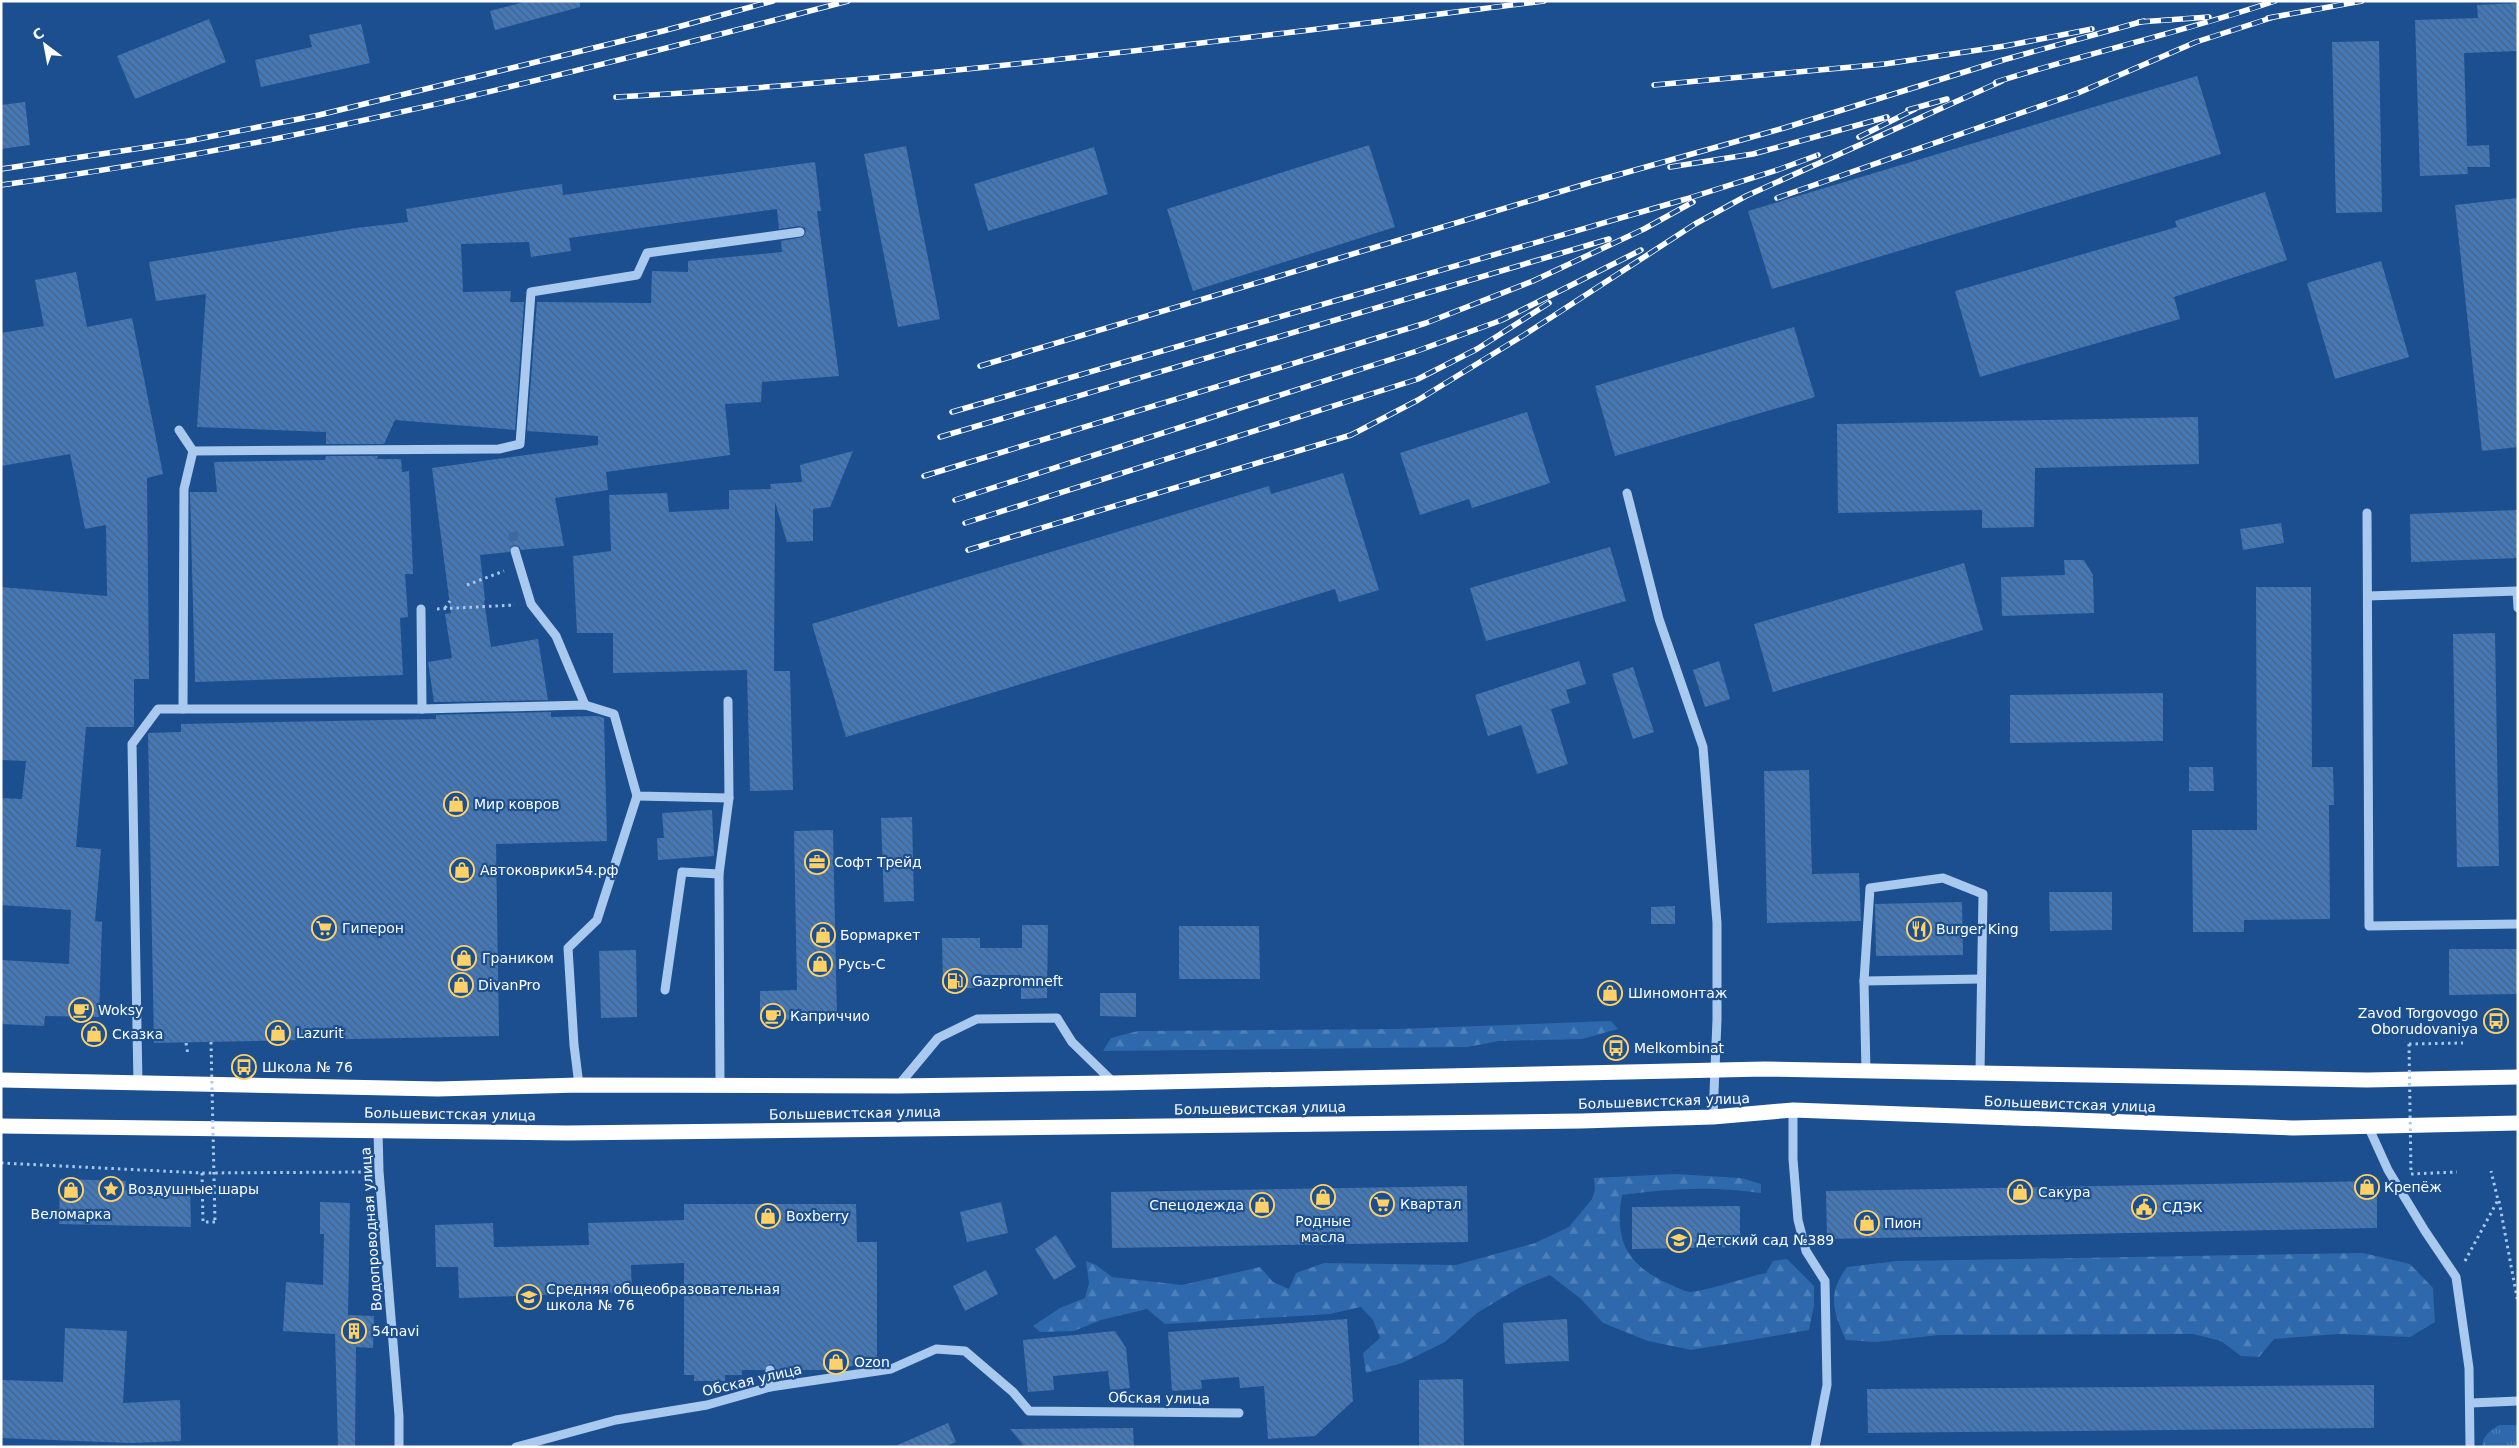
<svg xmlns="http://www.w3.org/2000/svg" width="2519" height="1448" viewBox="0 0 2519 1448" font-family="'DejaVu Sans',sans-serif">
	<defs>
		<pattern id="grass-tufts" width="24" height="20" patternUnits="userSpaceOnUse" patternTransform="scale(1.25)"><rect width="24" height="20" fill="#2e69ad"/><path d="M3 7l-1-3M5 7V3M7 7l1-3M15 17l-1-3M17 17v-4M19 17l1-3" fill="none" stroke="#4d80b9"/></pattern>
		<pattern id="forest-firs" width="22" height="20" patternUnits="userSpaceOnUse" patternTransform="scale(1.25)"><rect width="22" height="20" fill="#2e69ad"/><path d="M5 1l3.5 6h-7zM16 11l3.5 6h-7z" fill="#4d80b9"/></pattern>
		<pattern id="building-back-hatch" width="6" height="6" patternUnits="userSpaceOnUse" patternTransform="scale(1.25)"><rect width="6" height="6" fill="#4478b7"/><path d="M-1 5l2 2M0 0l6 6M5-1l2 2" fill="none" stroke="#486282"/></pattern>
	</defs>
	<rect width="100%" height="100%" fill="#1b4f8f"/>
	<path fill="url(#grass-tufts)" d="M2499,1425H2518V1447H2482C2482,1436 2491,1430 2499,1425Z"/>
	<g fill="url(#forest-firs)">
		<path d="M1611,1021L1618,1029L1582,1039L1499,1041L1467,1047L1103,1051L1111,1038L1138,1031L1397,1029Z"/>
		<path d="M1675,1174L1741,1178L1761,1184V1193C1714,1186 1669,1188 1622,1195C1614,1241 1627,1265 1669,1284C1675,1286 1684,1292 1691,1292C1714,1289 1742,1278 1766,1273L1773,1261L1787,1259L1814,1286V1305L1809,1330L1691,1350L1648,1341L1603,1323L1581,1299L1550,1275L1522,1286L1477,1313L1445,1342L1402,1363L1366,1373L1363,1353L1380,1338L1373,1320L1361,1307L1330,1314L1165,1324L1147,1309L1101,1320L1074,1331L1040,1332L1033,1326L1060,1308L1085,1298L1089,1283L1086,1261L1096,1265L1112,1277L1182,1285L1260,1267L1273,1282L1289,1289L1296,1273L1324,1263L1456,1265L1535,1243L1569,1227L1592,1199L1595,1190L1594,1178Z"/>
		<path d="M2363,1253L2410,1264L2433,1288L2435,1322L2410,1337L2338,1334L2274,1339L2259,1357L2241,1356L2221,1341L2193,1334L1939,1335L1876,1342L1846,1340C1833,1312 1827,1294 1847,1267L1897,1261Z"/>
	</g>
	<g fill="url(#building-back-hatch)">
		<path d="M528,1H580V7L495,30L490,11Z"/>
		<path d="M2518,3V51L2464,53L2467,146L2489,145L2490,167H2467L2468,174L2420,176L2415,20L2478,18L2477,5Z"/>
		<path d="M209,19L226,62L135,99L117,56Z"/>
		<path d="M361,24L370,63L261,87L255,60L312,47L309,35Z"/>
		<path d="M2379,41L2382,212L2336,213L2332,42Z"/>
		<path d="M2197,76L2221,154L1772,289L1748,211Z"/>
		<path d="M25,102L30,145L1,149V105Z"/>
		<path d="M1369,145L1395,227L1193,291L1167,209Z"/>
		<path d="M906,146L940,319L898,327L864,154Z"/>
		<path d="M1094,147L1108,194L988,231L974,184Z"/>
		<path d="M815,162L821,211H817L839,376L762,382L761,402L725,404L730,455L606,472L608,490L555,498L564,546L521,550L519,546L514,545L509,552L480,555L485,600L484,601L491,647L538,639L548,700L434,702L428,662L452,658L445,614L451,613L432,468L598,445V436L527,431L537,302L651,303L652,271L688,272V261L782,252L781,241L803,237L806,232L805,228L799,226L779,229L777,209L569,238L571,251L531,257L529,242L461,244L463,292L511,291L510,302H524L515,430L395,420L384,444H326V432L197,427L206,294L156,301L149,262L356,228L408,222L406,209L521,190L562,184L563,195Z"/>
		<path d="M2265,192L2287,260L2174,297L2180,319L1980,377L1955,291L2177,227L2175,221Z"/>
		<path d="M2518,198V447L2482,451L2455,205Z"/>
		<path d="M2381,261L2409,357L2335,379L2307,283Z"/>
		<path d="M76,272L87,327L132,318L163,474L147,478L149,679H134V727H86L76,847L101,849L95,921L102,922L99,1017L45,1016L44,1026L1,1024V960L69,964L71,910L1,905V798L22,799L26,761L1,760V587L107,596L106,525L85,529L70,454L1,466V333L44,326L35,280Z"/>
		<path d="M1794,327L1815,397L1615,456L1595,386Z"/>
		<path d="M1527,412L1550,483L1472,508L1469,499L1420,515L1400,453Z"/>
		<path d="M2198,417L2199,464L2035,468L2034,527L1982,528V510L1838,513L1837,424Z"/>
		<path d="M853,451L830,507L813,509V541L787,542L775,502L774,671H790L793,790L750,791L747,670L613,673V633H577L573,556L611,551L609,495L667,493L669,512L729,509V490L771,489L770,484L802,482L800,465Z"/>
		<path d="M326,456H378L377,459H401L402,472L409,471L413,574H405L408,617L400,618L403,675L195,682L190,492H217L214,462L325,460Z"/>
		<path d="M1343,473L1379,590L1339,602L1335,589L846,737L812,624L1269,486L1271,494Z"/>
		<path d="M2518,510V558L2411,562L2410,514Z"/>
		<path d="M2281,523L2284,543L2243,550L2240,529Z"/>
		<path d="M1610,547L1626,601L1486,641L1470,588Z"/>
		<path d="M2064,560H2084L2093,575L2094,613L2002,616L2001,577L2065,575Z"/>
		<path d="M1964,563L1983,630L1773,692L1754,624Z"/>
		<path d="M2256,587H2311L2312,767H2333L2334,805H2329L2330,919L2244,920V932H2193L2192,830H2257Z"/>
		<path d="M2495,633L2499,866L2457,867L2453,634Z"/>
		<path d="M1579,661L1586,684L1566,690L1570,703L1551,709L1568,764L1537,774L1521,725L1488,736L1475,695Z"/>
		<path d="M1719,661L1730,699L1705,707L1693,670Z"/>
		<path d="M1633,667L1654,732L1633,739L1612,674Z"/>
		<path d="M2163,693V741L2010,743V695Z"/>
		<path d="M551,712V717L598,716L604,718L607,841L496,844L499,1036L154,1043L148,733L181,732V724L436,719V715Z"/>
		<path d="M2189,767H2213L2214,791H2189Z"/>
		<path d="M1809,770L1812,874L1859,873L1861,921L1767,923L1764,771Z"/>
		<path d="M712,810L714,856L658,860L657,838H664L662,813Z"/>
		<path d="M912,817L914,901L884,902L881,818Z"/>
		<path d="M833,830L837,1019L760,1020V991L797,990L794,831Z"/>
		<path d="M2049,892H2112V930L2050,931Z"/>
		<path d="M1962,902L1963,955L1876,956L1875,904Z"/>
		<path d="M1675,906V924H1651V907Z"/>
		<path d="M1022,925H1048L1047,998L1021,999V975H981V988H943L942,938H980V948H1022Z"/>
		<path d="M1179,926H1259L1260,979H1179Z"/>
		<path d="M2449,949H2518V994L2449,995Z"/>
		<path d="M636,950L637,1017L601,1018L599,951Z"/>
		<path d="M1100,993H1136V1017L1100,1016Z"/>
		<path d="M60,1179L126,1181L125,1190L190,1189L191,1227L59,1224Z"/>
		<path d="M2377,1181V1228L1827,1239L1826,1191Z"/>
		<path d="M1467,1186L1468,1242L1112,1248L1111,1192Z"/>
		<path d="M320,1202L350,1203L348,1315L374,1316L373,1348L356,1347L355,1447H338L335,1334L283,1331L286,1282L323,1285L324,1234H320Z"/>
		<path d="M1001,1202L1008,1233L967,1242L960,1212Z"/>
		<path d="M684,1204H856L857,1242H877V1359L837,1370H776L774,1365L770,1364L764,1370H742V1375H725V1381H694V1375H684V1263L631,1265L632,1292L459,1298L458,1267H436L435,1225L493,1223L494,1247L589,1245L588,1223L684,1220Z"/>
		<path d="M1740,1206V1247L1632,1249V1207Z"/>
		<path d="M1056,1235L1076,1267L1054,1280L1035,1249Z"/>
		<path d="M986,1270L998,1294L965,1311L953,1286Z"/>
		<path d="M1347,1319L1353,1401L1315,1436L1268,1439L1264,1386L1240,1388L1239,1377L1201,1380L1202,1389L1172,1391L1168,1332Z"/>
		<path d="M1567,1319L1569,1361L1505,1364L1503,1323Z"/>
		<path d="M65,1328L127,1331L123,1403L180,1400L181,1441L131,1443L1,1438V1380L63,1382Z"/>
		<path d="M1115,1331L1126,1348L1130,1388L1110,1390L1108,1371L1053,1376L1054,1390L1028,1392L1023,1340Z"/>
		<path d="M1463,1379L1464,1447H1419V1380Z"/>
		<path d="M2374,1385V1428L1868,1433L1867,1389Z"/>
		<path d="M948,1423L956,1442L945,1447H893Z"/>
		<path d="M1133,1428L1134,1447H1025L1010,1429Z"/>
	</g>
	<g fill="none" stroke-linecap="round" stroke-linejoin="round">
		<path stroke="#3d69a0" stroke-width="9" stroke-dasharray="9 4.5" stroke-linecap="butt" d="M513,532L515,551"/>
		<g stroke="#a9c9ee" stroke-width="3" stroke-dasharray="2.5 4" stroke-linecap="butt">
			<path d="M467,585L504,571"/>
			<path d="M445,608L450,601"/>
			<path d="M437,609L515,605"/>
			<path d="M186,1043L188,1055"/>
			<path d="M2409,1044L2463,1043"/>
			<path d="M1,1163L202,1173L364,1172"/>
			<path d="M202,1173L203,1222H215"/>
			<path d="M2411,1174L2457,1172"/>
			<path d="M2499,1201L2518,1303"/>
			<path d="M2465,1261L2498,1200L2491,1171"/>
		</g>
		<g stroke="#a9c9ee" stroke-width="9">
			<path d="M179,430L193,451L499,449L520,444L531,292L637,275L647,253L800,232"/>
			<path d="M1627,493L1659,619L1703,747L1717,923V1020L1713,1117"/>
			<path d="M2367,513L2369,926L2518,924"/>
			<path d="M515,551L531,604L556,636L585,705"/>
			<path d="M2368,596L2517,591L2518,608"/>
			<path d="M421,609L422,709"/>
			<path d="M183,709L184,489L193,451"/>
			<path d="M1864,981L1981,979"/>
			<path d="M665,990L682,872L719,874"/>
			<path d="M1866,1071L1864,981L1870,888L1943,878L1983,894L1980,1073"/>
			<path d="M138,1085L132,744L158,709H422L585,705L614,714L637,796L729,798L728,701"/>
			<path d="M579,1085L574,1045L568,948L597,920L637,796"/>
			<path d="M720,1086L719,874L729,798"/>
			<path d="M898,1086L938,1038L977,1019L1057,1018L1072,1042L1114,1083"/>
			<path d="M1793,1110V1159L1798,1220L1806,1251L1825,1281L1827,1385L1815,1447"/>
			<path d="M2368,1126L2388,1170L2425,1231L2456,1277L2469,1368L2470,1447"/>
			<path d="M378,1129L379,1171L399,1416V1447"/>
			<path d="M770,1387V1370"/>
			<path d="M2471,1403L2518,1401"/>
			<path d="M516,1447L616,1420L707,1405L770,1387L891,1369L936,1349L965,1351L1013,1392L1029,1411L1239,1413"/>
		</g>
		<g stroke="#fff" stroke-width="15">
			<path d="M1,1080L438,1089L579,1085L898,1086L1114,1083L1765,1069L2367,1080L2518,1077"/>
			<path d="M1,1126L567,1133L1581,1121L1713,1117L1793,1110L2293,1128L2518,1123"/>
		</g>
		<defs>
			<g id="rail">
				<path d="M2268,18L2362,1"/>
				<path d="M2139,22L2209,17"/>
				<path d="M1996,82C2088,53 2183,32 2275,1"/>
				<path d="M1654,85L1885,64L2005,46L2092,29"/>
				<path d="M616,97C927,80 1236,39 1544,1"/>
				<path d="M1908,110L1947,99"/>
				<path d="M1859,137L1915,109"/>
				<path d="M1670,167L1753,154L1887,117"/>
				<path d="M1,169L188,141L319,115L663,31L773,1"/>
				<path d="M1,185C288,147 568,74 848,1"/>
				<path d="M1777,198L2078,93L2196,42L2274,17"/>
				<path d="M980,366L1589,183L1784,128L2003,60L2144,21"/>
				<path d="M952,412L1686,199L1780,169L1818,155"/>
				<path d="M940,437L1609,239"/>
				<path d="M924,476L1426,323L1533,281L1644,229L1693,202"/>
				<path d="M955,500L1417,351L1502,320L1641,250"/>
				<path d="M965,523L1418,379L1477,349L1549,303"/>
				<path d="M968,550L1351,435L1418,400L1524,335L1695,224L1746,196L2002,81"/>
			</g>
		</defs>
		<use href="#rail" stroke="#fff" stroke-width="5.5"/>
		<use href="#rail" stroke="#1b4f8f" stroke-width="4" stroke-dasharray="11" stroke-linecap="butt"/>
		<g stroke="#a9c9ee" stroke-width="3" stroke-dasharray="2.5 4" stroke-linecap="butt">
			<path d="M211,1042L215,1222"/>
			<path d="M2409,1044L2411,1174"/>
		</g>
	</g>
	<defs>
		<symbol id="shop-ring" viewBox="-11 -11 22 22"><circle r="9.5" fill="#1b4f8f" stroke="#ffd166" stroke-width="1.5"/><path d="M-5-2.5h2.3a2.7 3.5 0 0 1 5.4 0H5L5.5 6h-11ZM-1.5-2.5h3a1.5 2.3 0 0 0-3 0Z" fill="#ffd166"/></symbol>
		<symbol id="office-ring" viewBox="-11 -11 22 22"><circle r="9.5" fill="#1b4f8f" stroke="#ffd166" stroke-width="1.5"/><path d="M-6-3h4V-5.5h4V-3h4V5H-6ZM-1-4.5V-3h2v-1.5ZM-6 0V1H6V0Z" fill="#ffd166"/></symbol>
		<symbol id="supermarket-ring" viewBox="-11 -11 22 22"><circle r="9.5" fill="#1b4f8f" stroke="#ffd166" stroke-width="1.5"/><path d="M-6-5.5h2.5l.6 2H6L4.5 2H-2.5L-4.4-4H-6ZM-1.5 3.2a1.3 1.3 0 1 0 .1 0ZM3 3.2a1.3 1.3 0 1 0 .1 0Z" fill="#ffd166"/></symbol>
		<symbol id="restaurant-ring" viewBox="-11 -11 22 22"><circle r="9.5" fill="#1b4f8f" stroke="#ffd166" stroke-width="1.5"/><path d="M-5-6h1v4h1v-4h1v4h1v-4h1v5L-1.5 .5V6h-2V.5L-5-1ZM5-6V6H3V1.5H1.5Q1.5-4 5-6Z" fill="#ffd166"/></symbol>
		<symbol id="fuel-ring" viewBox="-11 -11 22 22"><circle r="9.5" fill="#1b4f8f" stroke="#ffd166" stroke-width="1.5"/><path d="M-5.5-6h7V0h2V4h1.3V-2.5L3-4.5l.8-.8L6-3V5H2.5V1h-1V6h-7ZM-4.2-4.7v3.2H.2V-4.7Z" fill="#ffd166"/></symbol>
		<symbol id="cafe-ring" viewBox="-11 -11 22 22"><circle r="9.5" fill="#1b4f8f" stroke="#ffd166" stroke-width="1.5"/><path d="M-5.5-4.5H6V0H3Q3 3.5 0 3.5H-2.5Q-5.5 3.5-5.5 0ZM3-3.2v2h1.7v-2ZM-6 4.5H4V6H-6Z" fill="#ffd166"/></symbol>
		<symbol id="bus-ring" viewBox="-11 -11 22 22"><circle r="9.5" fill="#1b4f8f" stroke="#ffd166" stroke-width="1.5"/><path d="M-5-6H5V4H4V6H2V4H-2V6H-4V4H-5ZM-3.5-4V0h7V-4ZM-3.5 1.2v1.5H-2V1.2ZM2 1.2v1.5H3.5V1.2Z" fill="#ffd166"/></symbol>
		<symbol id="sight-ring" viewBox="-11 -11 22 22"><circle r="9.5" fill="#1b4f8f" stroke="#ffd166" stroke-width="1.5"/><path d="M0-6L1.8-2.2L6-1.7L2.9 1.2L3.7 5.4L0 3.3L-3.7 5.4L-2.9 1.2L-6-1.7L-1.8-2.2Z" fill="#ffd166"/></symbol>
		<symbol id="civic-ring" viewBox="-11 -11 22 22"><circle r="9.5" fill="#1b4f8f" stroke="#ffd166" stroke-width="1.5"/><path d="M-.6-6.5H3V-4.5H.6V-3L4-1V1h2V6H-6V1h2V-1L-.6-3ZM-1.2 2.5V6h2.4V2.5Z" fill="#ffd166"/></symbol>
		<symbol id="school-ring" viewBox="-11 -11 22 22"><circle r="9.5" fill="#1b4f8f" stroke="#ffd166" stroke-width="1.5"/><path d="M0-5L7-2L0 1L-7-2ZM-4 1L0 2.5L4 1V4Q0 6-4 4Z" fill="#ffd166"/></symbol>
		<symbol id="building-ring" viewBox="-11 -11 22 22"><circle r="9.5" fill="#1b4f8f" stroke="#ffd166" stroke-width="1.5"/><path d="M-4-6H4V6H1V3H-1V6H-4ZM-2.5-4.3h1.7v1.8h-1.7ZM.8-4.3h1.7v1.8H.8ZM-2.5-1h1.7V.8h-1.7ZM.8-1h1.7V.8H.8Z" fill="#ffd166"/></symbol>
	</defs>
	<g fill-rule="evenodd">
		<use href="#shop-ring" x="442" y="790" width="28" height="28"/>
		<use href="#office-ring" x="803" y="848" width="28" height="28"/>
		<use href="#shop-ring" x="448" y="856" width="28" height="28"/>
		<use href="#supermarket-ring" x="310" y="914" width="28" height="28"/>
		<use href="#restaurant-ring" x="1905" y="915" width="28" height="28"/>
		<use href="#shop-ring" x="809" y="921" width="28" height="28"/>
		<use href="#shop-ring" x="450" y="944" width="28" height="28"/>
		<use href="#shop-ring" x="806" y="950" width="28" height="28"/>
		<use href="#fuel-ring" x="941" y="967" width="28" height="28"/>
		<use href="#shop-ring" x="447" y="971" width="28" height="28"/>
		<use href="#shop-ring" x="1596" y="979" width="28" height="28"/>
		<use href="#cafe-ring" x="67" y="996" width="28" height="28"/>
		<use href="#cafe-ring" x="759" y="1002" width="28" height="28"/>
		<use href="#bus-ring" x="2482" y="1007" width="28" height="28"/>
		<use href="#shop-ring" x="264" y="1019" width="28" height="28"/>
		<use href="#shop-ring" x="80" y="1020" width="28" height="28"/>
		<use href="#bus-ring" x="1602" y="1034" width="28" height="28"/>
		<use href="#bus-ring" x="230" y="1053" width="28" height="28"/>
		<use href="#shop-ring" x="2353" y="1173" width="28" height="28"/>
		<use href="#sight-ring" x="97" y="1175" width="28" height="28"/>
		<use href="#shop-ring" x="57" y="1176" width="28" height="28"/>
		<use href="#shop-ring" x="2006" y="1178" width="28" height="28"/>
		<use href="#shop-ring" x="1309" y="1183" width="28" height="28"/>
		<use href="#supermarket-ring" x="1368" y="1190" width="28" height="28"/>
		<use href="#shop-ring" x="1248" y="1191" width="28" height="28"/>
		<use href="#civic-ring" x="2130" y="1193" width="28" height="28"/>
		<use href="#shop-ring" x="754" y="1202" width="28" height="28"/>
		<use href="#shop-ring" x="1853" y="1209" width="28" height="28"/>
		<use href="#school-ring" x="1665" y="1226" width="28" height="28"/>
		<use href="#school-ring" x="515" y="1283" width="28" height="28"/>
		<use href="#building-ring" x="340" y="1317" width="28" height="28"/>
		<use href="#shop-ring" x="822" y="1348" width="28" height="28"/>
	</g>
	<g text-anchor="middle" dominant-baseline="central" stroke-width="4.5" stroke-linejoin="round" paint-order="stroke">
		<g font-size="14" fill="#fff" stroke="#1b4f8f" text-anchor="start">
			<text x="474" y="804">Мир ковров</text>
			<text x="834" y="862">Софт Трейд</text>
			<text x="480" y="870">Автоковрики54.рф</text>
			<text x="342" y="928">Гиперон</text>
			<text x="1936" y="929">Burger King</text>
			<text x="840" y="935">Бормаркет</text>
			<text x="482" y="958">Граником</text>
			<text x="838" y="964">Русь-С</text>
			<text x="972" y="981">Gazpromneft</text>
			<text x="478" y="985">DivanPro</text>
			<text x="1628" y="993">Шиномонтаж</text>
			<text x="98" y="1010">Woksy</text>
			<text x="2478" y="1013" text-anchor="end">Zavod Torgovogo<tspan x="2478" dy="16">Oborudovaniya</tspan></text>
			<text x="790" y="1016">Каприччио</text>
			<text x="296" y="1033">Lazurit</text>
			<text x="112" y="1034">Сказка</text>
			<text x="1634" y="1048">Melkombinat</text>
			<text x="262" y="1067">Школа № 76</text>
			<text x="2384" y="1187">Крепёж</text>
			<text x="128" y="1189">Воздушные шары</text>
			<text x="2038" y="1192">Сакура</text>
			<text x="1400" y="1204">Квартал</text>
			<text x="1244" y="1205" text-anchor="end">Спецодежда</text>
			<text x="2162" y="1207">СДЭК</text>
			<text x="71" y="1214" text-anchor="middle">Веломарка</text>
			<text x="786" y="1216">Boxberry</text>
			<text x="1323" y="1221" text-anchor="middle">Родные<tspan x="1323" dy="16">масла</tspan></text>
			<text x="1884" y="1223">Пион</text>
			<text x="1696" y="1240">Детский сад №389</text>
			<text x="546" y="1289">Средняя общеобразовательная<tspan x="546" dy="16">школа № 76</tspan></text>
			<text x="372" y="1331">54navi</text>
			<text x="854" y="1362">Ozon</text>
		</g>
		<g font-size="14" fill="#fff" stroke="#1b4f8f">
			<text transform="translate(1664 1101) rotate(-2)">Большевистская улица</text>
			<text transform="translate(2070 1104) rotate(2)">Большевистская улица</text>
			<text transform="translate(1260 1108) rotate(-1)">Большевистская улица</text>
			<text transform="translate(855 1113) rotate(-1)">Большевистская улица</text>
			<text transform="translate(450 1114) rotate(1)">Большевистская улица</text>
			<text transform="translate(371 1229) rotate(-94)">Водопроводная улица</text>
			<text transform="translate(752 1380) rotate(-13)">Обская улица</text>
			<text transform="translate(1159 1398) rotate(1)">Обская улица</text>
		</g>
	</g>
	<rect width="2519" height="1448" fill="none" stroke="#ffffff" stroke-width="5"/>
	<g transform="translate(45 45) rotate(328)" stroke="#1b4f8f" stroke-width="4" paint-order="stroke">
	<path d="M0-4L9 19L0 12L-9 19Z" fill="#ffffff"/>
	<text y="-8" font-size="14" font-weight="bold" text-anchor="middle" fill="#ffffff">С</text>
	</g>
</svg>
